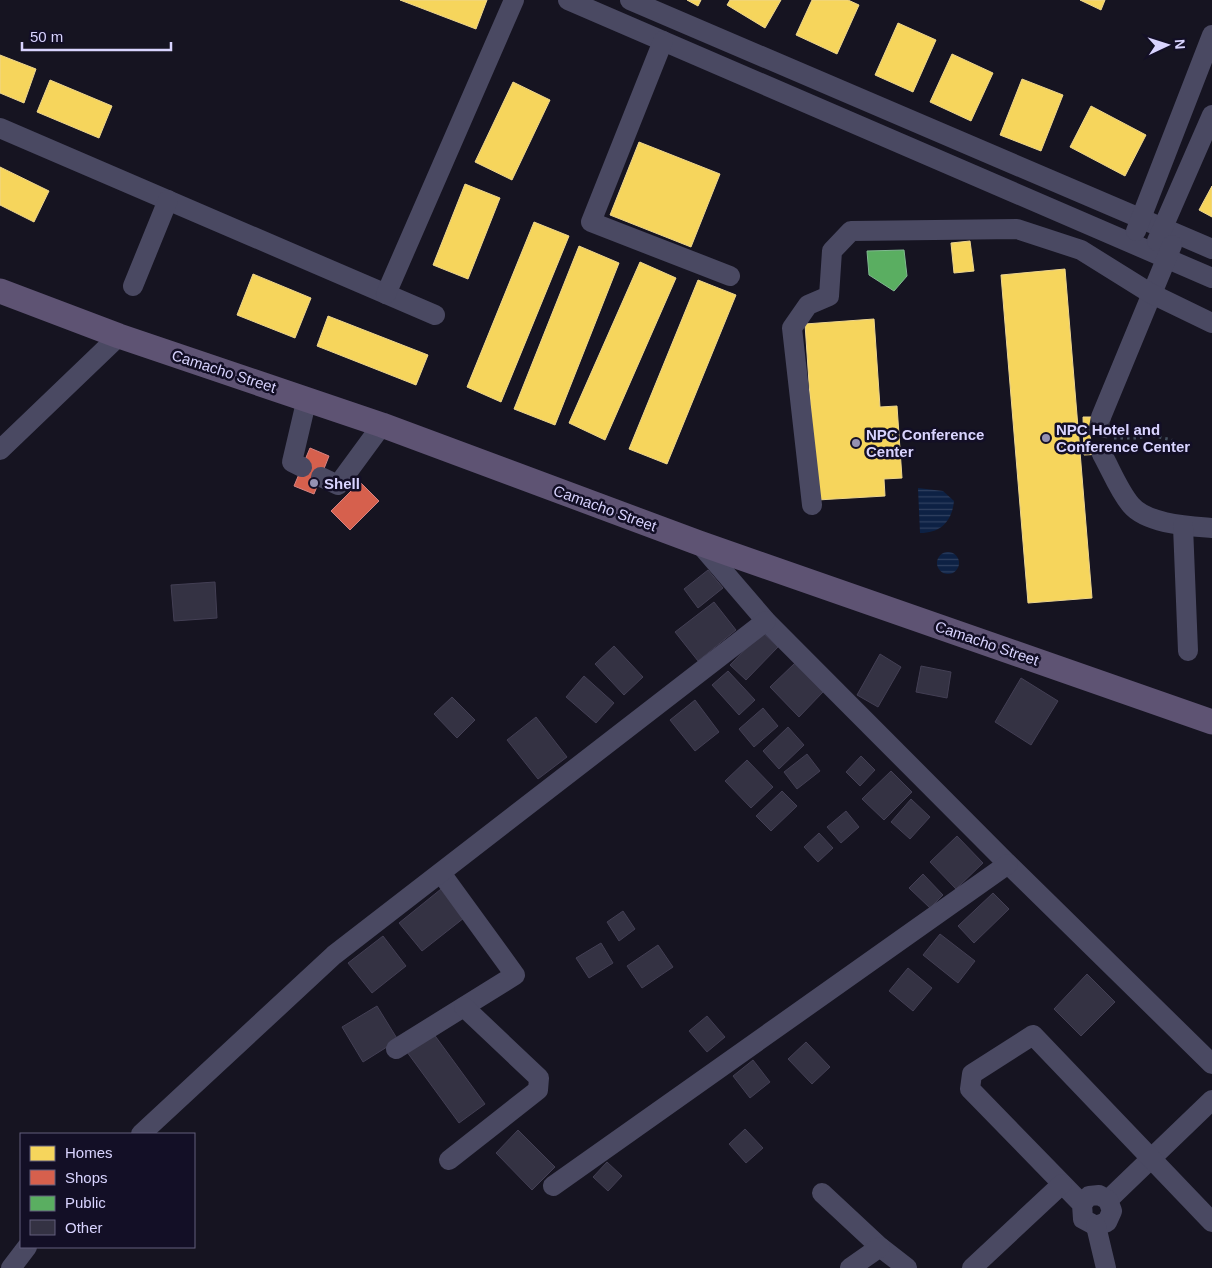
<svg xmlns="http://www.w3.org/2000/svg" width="1212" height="1268" viewBox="0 0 1212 1268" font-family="Arial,sans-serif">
	<defs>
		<pattern id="water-rules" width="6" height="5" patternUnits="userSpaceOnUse" patternTransform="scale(1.25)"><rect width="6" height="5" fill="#0d2144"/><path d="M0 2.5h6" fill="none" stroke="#304060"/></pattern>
	</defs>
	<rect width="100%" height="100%" fill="#161421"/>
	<g fill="url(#water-rules)">
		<path d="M918,488L943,491L954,501C952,521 941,533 920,533Z"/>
		<circle cx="948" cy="563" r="11"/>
	</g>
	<g fill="#f6d55c" stroke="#edd58d">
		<path d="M400,0H487L476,29Z"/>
		<path d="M687,0H701L698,6Z"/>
		<path d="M730,0H781L765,28L727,5Z"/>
		<path d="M812,0H848L859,5L837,54L796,35Z"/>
		<path d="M1080,0H1105L1101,10Z"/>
		<path d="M898,23L936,40L913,92L875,75Z"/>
		<path d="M952,54L993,73L971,121L930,102Z"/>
		<path d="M0,55L36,69L24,103L0,93Z"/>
		<path d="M1022,79L1063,95L1041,151L1000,135Z"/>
		<path d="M50,80L112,106L99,138L37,112Z"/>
		<path d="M513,82L550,100L512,180L475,162Z"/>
		<path d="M1091,106L1146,135L1125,176L1070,147Z"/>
		<path d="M639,142L720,174L691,247L610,215Z"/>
		<path d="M0,167L49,191L34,222L0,205Z"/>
		<path d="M465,184L500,198L468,279L433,265Z"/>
		<path d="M1212,186V217L1199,210Z"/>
		<path d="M534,222L569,236L501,402L467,387Z"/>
		<path d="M970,241L974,271L954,273L951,243Z"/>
		<path d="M579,246L619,263L555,425L514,409Z"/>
		<path d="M640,262L676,278L605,440L569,423Z"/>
		<path d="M1065,269L1092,598L1028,603L1001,275Z"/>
		<path d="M253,274L311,298L295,338L237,315Z"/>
		<path d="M698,280L736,295L667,464L629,449Z"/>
		<path d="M328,316L428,355L416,385L317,346Z"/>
		<path d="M874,319L880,407L897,406L902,478L884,479L885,496L817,500L805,324Z"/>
		<path d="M1083,417H1101L1089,427L1092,449L1102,454L1084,455Z"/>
	</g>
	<g fill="#d6604d" stroke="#d78382">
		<path d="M310,448L329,456L314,494L294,486Z"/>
		<path d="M360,482L379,501L350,530L331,511Z"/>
	</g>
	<path fill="#5aae61" stroke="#80b990" d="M904,250L907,276L894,291L869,275L867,251Z"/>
	<g fill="#343243" stroke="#433f54">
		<path d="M708,570L723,588L698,608L684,589Z"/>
		<path d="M215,582L217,618L174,621L171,585Z"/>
		<path d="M714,602L736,630L698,661L675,632Z"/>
		<path d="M762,632L778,647L746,680L730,665Z"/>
		<path d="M614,646L643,677L624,695L595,664Z"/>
		<path d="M880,654L901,667L878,707L857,695Z"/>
		<path d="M795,663L823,692L799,717L770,687Z"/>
		<path d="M921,666L951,672L947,698L916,692Z"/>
		<path d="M728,671L755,700L739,715L712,685Z"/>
		<path d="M584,676L614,703L596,723L566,697Z"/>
		<path d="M1021,678L1058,701L1031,745L995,722Z"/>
		<path d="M452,697L475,720L457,738L434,714Z"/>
		<path d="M695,700L719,732L695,751L670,720Z"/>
		<path d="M763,708L778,726L754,747L739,729Z"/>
		<path d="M536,717L567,757L538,779L507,740Z"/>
		<path d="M788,727L804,745L779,769L763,751Z"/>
		<path d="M807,754L820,771L797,789L784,772Z"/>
		<path d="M861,756L875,770L860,786L846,772Z"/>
		<path d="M747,760L773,787L751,808L725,781Z"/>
		<path d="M891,771L912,792L884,820L862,799Z"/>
		<path d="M782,791L797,806L771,831L756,816Z"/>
		<path d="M911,799L930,817L910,839L891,822Z"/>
		<path d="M846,811L859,827L841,843L827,827Z"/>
		<path d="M819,833L833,848L818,862L804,847Z"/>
		<path d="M957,836L983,863L956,889L930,862Z"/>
		<path d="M923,874L943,895L930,908L909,888Z"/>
		<path d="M446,885L469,914L422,951L399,923Z"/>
		<path d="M993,893L1009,909L974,943L958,926Z"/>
		<path d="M623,911L635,929L619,941L607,922Z"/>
		<path d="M940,934L975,961L958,983L923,955Z"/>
		<path d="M383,936L406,966L372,993L348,963Z"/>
		<path d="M601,943L613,963L589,978L576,958Z"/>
		<path d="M658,945L673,967L642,988L627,966Z"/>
		<path d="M908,968L932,988L913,1011L889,991Z"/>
		<path d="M1087,974L1115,1002L1081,1036L1054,1009Z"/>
		<path d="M377,1006L398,1040L363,1062L342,1027Z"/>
		<path d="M707,1016L725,1037L707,1052L689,1031Z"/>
		<path d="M433,1033L485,1104L459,1123L407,1052Z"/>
		<path d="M806,1042L830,1067L812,1084L788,1059Z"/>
		<path d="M753,1060L770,1082L750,1098L733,1076Z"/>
		<path d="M745,1129L763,1148L746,1163L729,1144Z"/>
		<path d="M518,1130L555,1167L532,1190L496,1153Z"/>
		<path d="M607,1162L622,1176L608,1191L593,1177Z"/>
	</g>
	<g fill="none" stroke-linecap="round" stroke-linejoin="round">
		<path stroke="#333142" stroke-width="20" stroke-dasharray="20 10" stroke-linecap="butt" d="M1101,417L1097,438L1102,454"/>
		<path stroke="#44505f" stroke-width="3" stroke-dasharray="2.5 4" stroke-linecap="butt" d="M1114,438H1138L1150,435L1172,440"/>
		<g stroke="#4a4962" stroke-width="20">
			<path d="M568,0L1212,278"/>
			<path d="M630,0L1212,249"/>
			<path d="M663,41L591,222L730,276"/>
			<path d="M0,128L435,315"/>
			<path d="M1136,231L1212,35"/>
			<path d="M1157,241L1212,115"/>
			<path d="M133,286L168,200"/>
			<path d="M386,294L514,0"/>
			<path d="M1101,417L1172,245"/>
			<path d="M0,450L119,336"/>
			<path d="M1102,454C1111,470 1119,491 1131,505C1147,524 1189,526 1212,528"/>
			<path d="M302,467L292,462L307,398"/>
			<path d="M321,477L338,485L382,425"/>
			<path d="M812,505L792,328L808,305L829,296L832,251L851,231L1017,229L1081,250L1150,293L1212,323"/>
			<path d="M1183,526L1188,651"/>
			<path d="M699,543L766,621L1008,864L1212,1064"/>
			<path d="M396,1049L515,975L441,873"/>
			<path d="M141,1134L334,955L766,621"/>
			<path d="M449,1160L538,1090L539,1078L464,1007"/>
			<path d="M553,1186L1008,864"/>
			<path d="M822,1193L880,1247L907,1268"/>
			<path d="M1108,1200L1212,1100"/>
			<path d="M1082,1204L1089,1196L1099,1195L1108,1200L1112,1211L1107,1222L1096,1226L1083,1219L1082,1204L970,1089L972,1074L1033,1035L1212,1222"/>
			<path d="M1096,1226L1106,1268"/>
			<path d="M11,1268L27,1247"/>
			<path d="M850,1268L880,1247"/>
			<path d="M972,1268L1062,1184"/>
		</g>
		<path stroke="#5e5373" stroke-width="25" d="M0,291L119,336L382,425L699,543L1212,722"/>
	</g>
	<g fill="#9591b1" stroke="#130f26" stroke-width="2">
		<circle cx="1046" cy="438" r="5"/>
		<circle cx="856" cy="443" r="5"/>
		<circle cx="314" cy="483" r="5"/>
	</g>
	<g text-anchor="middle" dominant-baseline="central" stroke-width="5" stroke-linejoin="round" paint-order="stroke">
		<g font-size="15" fill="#d9d4ff" stroke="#130f26">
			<text transform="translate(224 371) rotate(18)">Camacho Street</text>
			<text transform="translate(605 508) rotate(20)">Camacho Street</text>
			<text transform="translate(987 643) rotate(19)">Camacho Street</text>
		</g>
		<g font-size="15" font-weight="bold" fill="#d9d4ff" stroke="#130f26" text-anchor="start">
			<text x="1056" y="429">NPC Hotel and<tspan x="1056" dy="17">Conference Center</tspan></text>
			<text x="866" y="434">NPC Conference<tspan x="866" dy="17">Center</tspan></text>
			<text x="324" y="483">Shell</text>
		</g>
	</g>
	<rect x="20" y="1133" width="175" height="115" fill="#130f26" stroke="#625e7d"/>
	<rect x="30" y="1146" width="25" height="15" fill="#f6d55c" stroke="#625e7d"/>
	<text x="65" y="1158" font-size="15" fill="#d9d4ff">Homes</text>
	<rect x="30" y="1170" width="25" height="15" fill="#d6604d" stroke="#625e7d"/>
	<text x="65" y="1183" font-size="15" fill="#d9d4ff">Shops</text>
	<rect x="30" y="1196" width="25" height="15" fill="#5aae61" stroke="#625e7d"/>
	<text x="65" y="1208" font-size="15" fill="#d9d4ff">Public</text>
	<rect x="30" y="1220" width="25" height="15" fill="#343243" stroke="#625e7d"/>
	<text x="65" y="1233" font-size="15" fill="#d9d4ff">Other</text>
	<g transform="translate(1167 45) rotate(86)" stroke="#130f26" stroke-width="4" paint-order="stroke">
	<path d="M0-4L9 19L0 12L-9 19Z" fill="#d9d4ff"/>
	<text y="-8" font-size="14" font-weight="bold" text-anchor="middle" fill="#d9d4ff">N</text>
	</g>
	<path d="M22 42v8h149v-8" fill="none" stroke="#d9d4ff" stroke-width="2.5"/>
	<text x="30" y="42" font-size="15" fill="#d9d4ff" stroke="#130f26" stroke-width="4" paint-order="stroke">50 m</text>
</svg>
